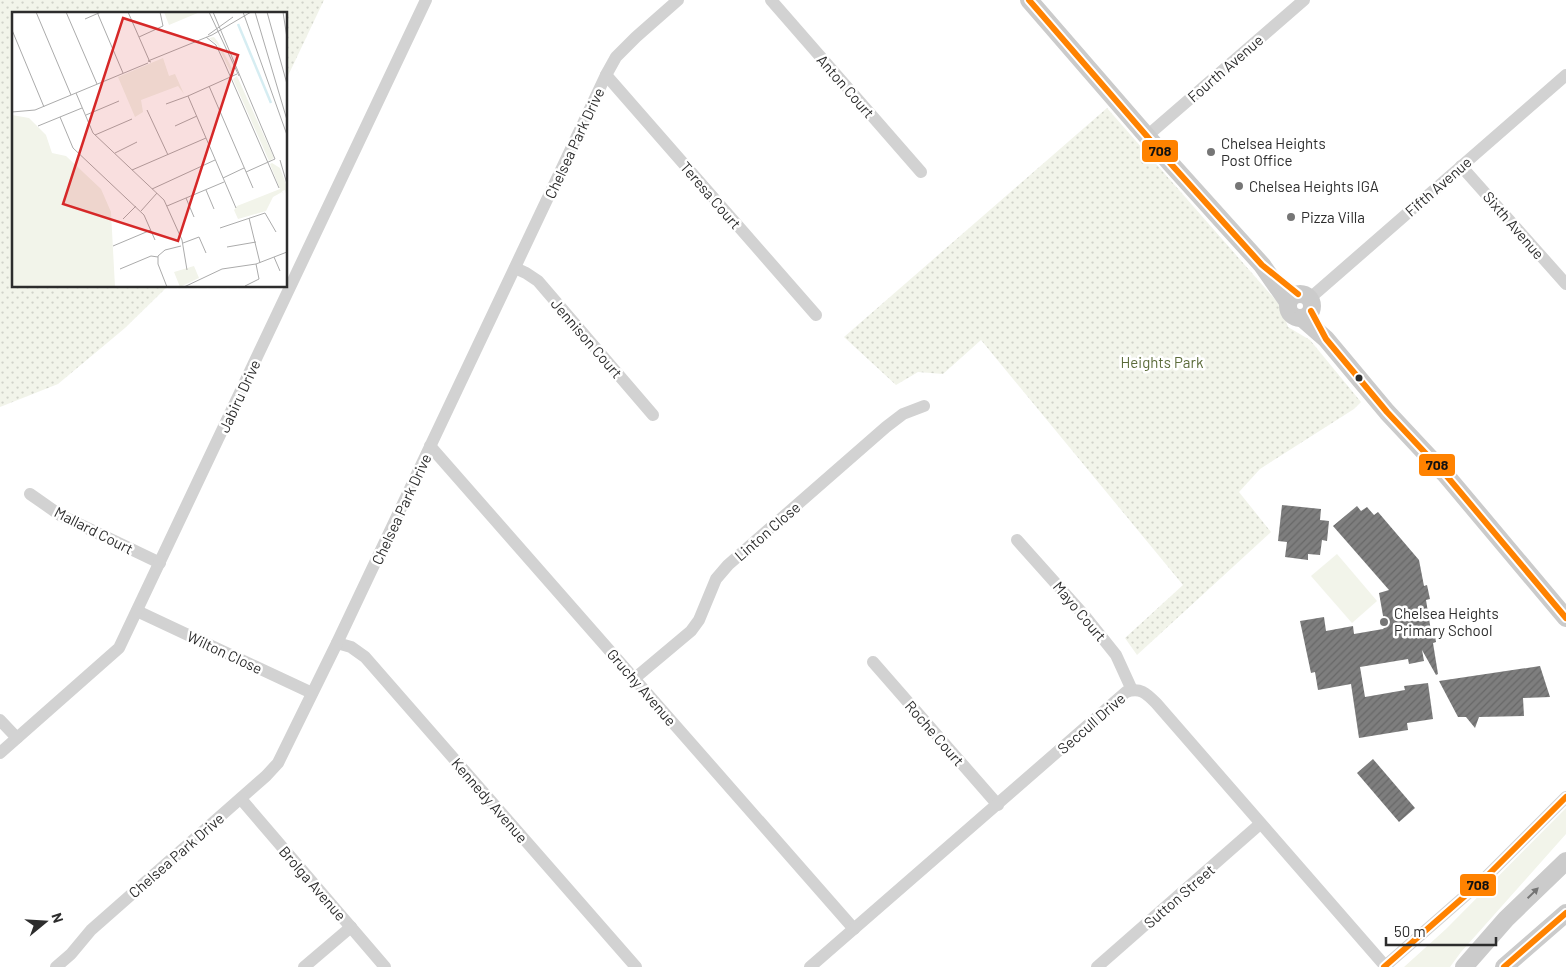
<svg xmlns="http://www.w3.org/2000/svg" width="1566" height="967" viewBox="0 0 1566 967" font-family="Barlow,sans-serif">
	<defs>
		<pattern id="park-dots" width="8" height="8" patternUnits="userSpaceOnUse" patternTransform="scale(1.25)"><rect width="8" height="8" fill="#f2f4ea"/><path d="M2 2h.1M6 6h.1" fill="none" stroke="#d0d2c9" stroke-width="1.8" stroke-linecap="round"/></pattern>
		<pattern id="building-hatch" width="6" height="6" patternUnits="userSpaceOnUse" patternTransform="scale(1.25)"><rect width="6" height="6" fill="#7e7e7e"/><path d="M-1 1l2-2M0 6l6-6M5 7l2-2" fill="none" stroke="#686868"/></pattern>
	</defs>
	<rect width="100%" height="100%" fill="#fff"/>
	<g fill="#f2f4ea">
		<path d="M1337,554L1377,601L1352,623L1311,576Z"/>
		<path d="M1566,808V834L1461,952L1450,967H1404L1446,929Z"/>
	</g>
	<g fill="url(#park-dots)">
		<path d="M0,0H324L286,80V14H14V286H168L125,328L58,384L0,407Z"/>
		<path d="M1107,108L1280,305L1288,327L1310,340L1361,402L1354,409L1260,469L1239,492L1271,532L1137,655L1125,638L1183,585L981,340L943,374L918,372L896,385L844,337Z"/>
	</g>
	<g fill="url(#building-hatch)">
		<path d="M1282,505L1321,509L1320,520L1329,521L1327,541L1322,540L1320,555L1308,554V560L1285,557L1287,542L1278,541Z"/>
		<path d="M1357,506L1361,511L1367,507L1374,515L1378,512L1419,560L1424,586L1427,585L1430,599L1426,600L1431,631L1434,630L1436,642L1433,643L1438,674L1436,675L1422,650L1424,661L1409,664L1408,659L1360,667L1365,697L1405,690L1404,686L1428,683L1433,719L1407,723L1408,730L1359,738L1351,684L1318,690L1315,672L1311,673L1300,621L1324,617L1326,631L1353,626L1354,634L1383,629L1385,627L1379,593L1389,590L1333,526Z"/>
		<path d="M1540,666L1550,697L1523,698L1524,716L1479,717L1475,728L1466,717H1458L1439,681Z"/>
		<path d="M1373,759L1415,808L1399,822L1357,773Z"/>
	</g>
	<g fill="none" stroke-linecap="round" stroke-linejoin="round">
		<g stroke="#d2d2d2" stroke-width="12">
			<path d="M771,0L921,172"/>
			<path d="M606,75L816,315"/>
			<path d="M1147,136L1304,0"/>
			<path d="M1461,166L1566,284"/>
			<path d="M515,268L526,273L538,281L653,415"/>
			<path d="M1309,299L1566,75"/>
			<path d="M430,446L854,929"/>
			<path d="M30,494L60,515L160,563"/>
			<path d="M1017,540L1084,615L1116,655L1132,690"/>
			<path d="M137,611L312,693"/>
			<path d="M337,643L351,647L365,657L636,967"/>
			<path d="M873,662L998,805"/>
			<path d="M635,678L691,631L699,620L716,579L728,565L886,427L903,414L924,406"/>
			<path d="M0,720L17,738"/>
			<path d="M0,753L119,648L426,0"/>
			<path d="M241,799L385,967"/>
			<path d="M56,967L71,954L91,930L266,776L278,763L337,643L606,75L616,57L636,37L678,0"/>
			<path d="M304,967L351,927"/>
			<path d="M810,967L1126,692C1140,687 1146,693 1156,703L1386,967"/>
			<path d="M1097,967L1260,824"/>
			<path d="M1384,967L1482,881L1566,797"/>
		</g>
		<g stroke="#cbcbcb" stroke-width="18">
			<path d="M1029,0L1171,164L1262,265L1288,302"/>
			<circle cx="1300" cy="306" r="12"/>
			<path d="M1302,318L1326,339L1387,412L1445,474L1566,618"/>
			<path d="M1464,967L1506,919L1566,861"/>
			<path d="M1504,967L1566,913"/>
		</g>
		<defs>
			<g id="bus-1">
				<path d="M1029,0L1171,164L1262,265L1298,294"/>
				<path d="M1311,311L1326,339L1387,412L1445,474L1566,618"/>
				<path d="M1384,967L1482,881L1566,797"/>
				<path d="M1504,967L1566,913"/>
			</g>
		</defs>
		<use href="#bus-1" stroke="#fff" stroke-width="10"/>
		<use href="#bus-1" stroke="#ff8200" stroke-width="6"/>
	</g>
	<defs><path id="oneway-solid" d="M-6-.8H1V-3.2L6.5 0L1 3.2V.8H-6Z" transform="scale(1.25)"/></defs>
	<use fill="#747474" href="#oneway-solid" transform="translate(1533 893) rotate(-44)"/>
	<g fill="#767676" stroke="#fff" stroke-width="2">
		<circle cx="1211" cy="152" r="5"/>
		<circle cx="1239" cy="186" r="5"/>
		<circle cx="1291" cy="217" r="5"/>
		<circle cx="1384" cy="622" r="5"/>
	</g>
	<circle fill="#2d2d2d" stroke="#fff" stroke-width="2" cx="1359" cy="378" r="4.5"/>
	<g text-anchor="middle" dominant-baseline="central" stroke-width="5" stroke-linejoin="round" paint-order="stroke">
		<g font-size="15" fill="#2d2d2d" stroke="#fff">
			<text transform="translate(1225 68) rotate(-41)">Fourth Avenue</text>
			<text transform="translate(846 86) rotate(49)">Anton Court</text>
			<text transform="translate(574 143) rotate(-65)">Chelsea Park Drive</text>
			<text transform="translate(1438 186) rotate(-41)">Fifth Avenue</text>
			<text transform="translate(711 195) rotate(49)">Teresa Court</text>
			<text transform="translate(1514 225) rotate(49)">Sixth Avenue</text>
			<text transform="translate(587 338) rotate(49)">Jennison Court</text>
			<text transform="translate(239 396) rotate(-65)">Jabiru Drive</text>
			<text transform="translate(401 509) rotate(-65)">Chelsea Park Drive</text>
			<text transform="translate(94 530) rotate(27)">Mallard Court</text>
			<text transform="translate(767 531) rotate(-41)">Linton Close</text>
			<text transform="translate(1080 611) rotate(50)">Mayo Court</text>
			<text transform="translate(225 652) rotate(25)">Wilton Close</text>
			<text transform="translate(642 687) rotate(49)">Gruchy Avenue</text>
			<text transform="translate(1091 723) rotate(-41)">Seccull Drive</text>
			<text transform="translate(935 733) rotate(49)">Roche Court</text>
			<text transform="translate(490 800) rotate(49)">Kennedy Avenue</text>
			<text transform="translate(176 855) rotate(-41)">Chelsea Park Drive</text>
			<text transform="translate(313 883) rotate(49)">Brolga Avenue</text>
			<text transform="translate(1179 896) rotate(-41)">Sutton Street</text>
		</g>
		<g font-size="15" fill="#2d2d2d" stroke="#fff" text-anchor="start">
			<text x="1221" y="143">Chelsea Heights<tspan x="1221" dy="17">Post Office</tspan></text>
			<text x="1249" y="186">Chelsea Heights IGA</text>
			<text x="1301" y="217">Pizza Villa</text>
			<text x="1394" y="613">Chelsea Heights<tspan x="1394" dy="17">Primary School</tspan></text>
		</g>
		<g font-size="15" fill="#5a6a39" stroke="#fff">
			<text x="1162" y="362">Heights Park</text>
		</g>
	</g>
	<g transform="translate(12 12)">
		<rect width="275" height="275" fill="#fff"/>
		<path d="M202,25L206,30L223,62L220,63L205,32L197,26Z" fill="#f2f4ea"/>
		<path d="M152,0H188L157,13ZM151,46L157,64L163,62L172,82L166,74L129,88L131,100L123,105L106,65ZM225,64L262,146L257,149L221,67ZM0,103L17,106L34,123L40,141L54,144L89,177L99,200L103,275H0ZM260,151L268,156L275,175V185L273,178L270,179L272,183L270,180L261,185L254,199L226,207L222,198L225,194L268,177L258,152ZM182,254L187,266L168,275L162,260Z" fill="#f2f4ea"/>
		<path fill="none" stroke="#d6edf2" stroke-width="2.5" d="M226,12L259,91"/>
		<path fill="none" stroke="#ababab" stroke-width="1" d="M24,0L59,83M54,0L85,72M85,0L111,61M116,0L137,48M197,0L227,64M201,0L263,147M231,0L275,123M243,0L275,108M255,0L275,72M271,0L275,26M73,7L89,0M0,18L32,95M196,23L221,5M127,25L151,14L148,0M194,25L204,33L212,50L267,176M139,50L136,49L200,23L239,0M197,74L241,176M64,81L81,121L152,188L170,228L175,258M154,92L176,84M135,98L156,143M0,100L23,98L136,51M74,103L107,89M48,105L61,136L132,203L143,228M26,114L70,96M163,114L185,104M83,123L120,107M103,141L125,130M268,148L275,172M120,158L194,126M234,160L263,147M211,166L232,156M140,177L203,148M194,178L202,197M174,186L182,205M155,194L212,170M224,196L176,84L225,62M129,199L145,181M237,206L248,251M111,207L124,194M208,216L253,201L264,220M171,231L187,225L194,241M101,234L139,218M215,235L244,230M262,245L268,259M108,257L139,244L146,245M233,274L247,267L244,252M155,275L146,252V244L153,238L169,234M172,275L210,257L244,252L275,240"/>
		<path fill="#d62828" fill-opacity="0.15" stroke="#d62828" stroke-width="2.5" d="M111,6L226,43L166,229L51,192Z"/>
		<rect width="275" height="275" fill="none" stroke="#2d2d2d" stroke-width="2.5"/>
	</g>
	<g stroke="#fff" stroke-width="2">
		<rect x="1141" y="139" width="38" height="24" rx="5" fill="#ff8200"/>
		<rect x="1418" y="453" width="38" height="24" rx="5" fill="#ff8200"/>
		<rect x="1459" y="873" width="38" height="24" rx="5" fill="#ff8200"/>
	</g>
	<g font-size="14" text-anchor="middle" font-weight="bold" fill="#111">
		<text x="1160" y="156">708</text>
		<text x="1437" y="470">708</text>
		<text x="1478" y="890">708</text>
	</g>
	<g transform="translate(45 922) rotate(72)" stroke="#ffffff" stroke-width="4" paint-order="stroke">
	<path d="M0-4L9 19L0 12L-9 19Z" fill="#2d2d2d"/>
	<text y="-8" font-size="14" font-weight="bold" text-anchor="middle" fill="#2d2d2d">N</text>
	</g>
	<path d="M1386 937v8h110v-8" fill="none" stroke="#2d2d2d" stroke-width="2.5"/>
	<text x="1394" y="937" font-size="15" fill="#2d2d2d" stroke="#ffffff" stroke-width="4" paint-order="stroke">50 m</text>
</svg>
